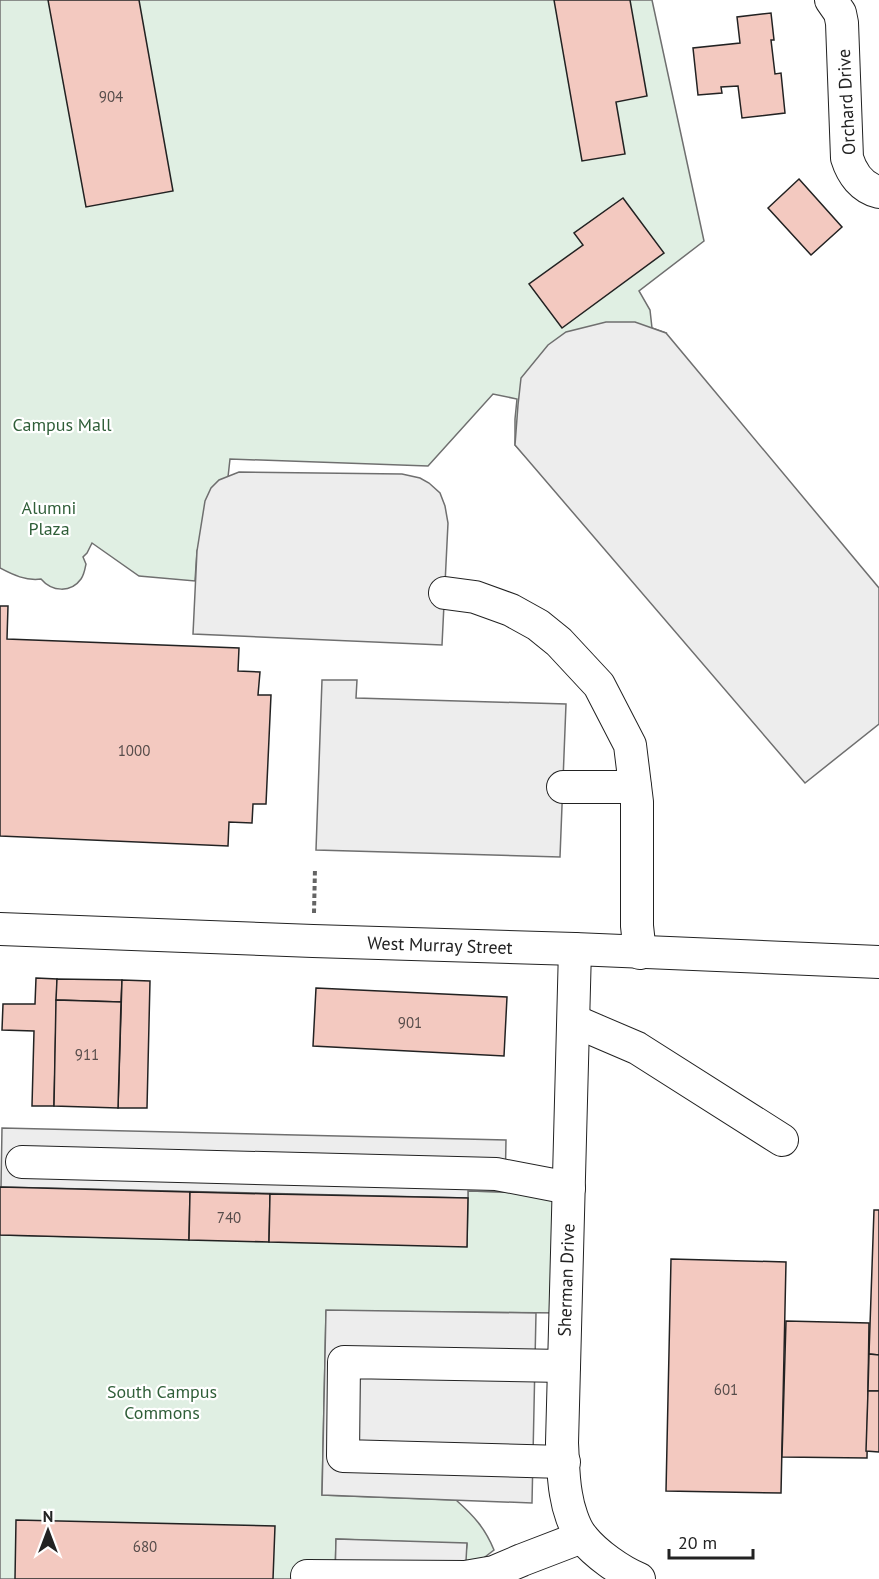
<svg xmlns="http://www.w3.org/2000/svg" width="879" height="1579" viewBox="0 0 879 1579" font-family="'PT Sans',sans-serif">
	<rect width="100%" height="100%" fill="#fff"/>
	<g fill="#e0efe3" stroke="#6f6f6f" stroke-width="1.5">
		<path d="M0,0H652L704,241L639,291L650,310L652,328L666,333L525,456L515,445V419L517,399L493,394L428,466L230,459L228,477L197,551L195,581L139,576L92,543L87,553L83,557L86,564C85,569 84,575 81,579C71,593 52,592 41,579C26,581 13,575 0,568Z"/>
		<path d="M507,1176L569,1188L565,1313L326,1311L322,1495L456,1500C474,1516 485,1528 494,1550L477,1563L465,1561L467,1544L336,1539L335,1579H0V1235L467,1246L468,1191L505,1192Z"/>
	</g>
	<g fill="#ededed" stroke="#6f6f6f" stroke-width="1.5">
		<path d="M606,322H635L666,333L879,588V724L805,783L515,445L518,405L521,378L548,345L566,332Z"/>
		<path d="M239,472L402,474L420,478L429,483L440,493L445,506L448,523L442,645L193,634L197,551L205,501L211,488L219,480Z"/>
		<path d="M322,680H357L356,698L566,704L560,857L316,850Z"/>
		<path d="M2,1128L506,1140L505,1192L468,1191V1198L1,1187Z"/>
		<path d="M326,1310L536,1313L532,1503L322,1495Z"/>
		<path d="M336,1539L467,1543L465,1579H335Z"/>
	</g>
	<g fill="#f3c9c0" stroke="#222" stroke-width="1.5">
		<path d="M48,0H139L173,191L86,207Z"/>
		<path d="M554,0H630L647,96L616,102L625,154L582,161Z"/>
		<path d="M771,13L774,40H771L775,74L781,73L785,113L742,118L738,86L721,87L722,93L698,95L693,48L740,43L737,17Z"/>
		<path d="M799,179L842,227L811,255L768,208Z"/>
		<path d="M623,198L664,253L562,328L529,284L583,245L574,233Z"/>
		<path d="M0,606H8L7,639L239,648L238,671L260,672L258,695H271L266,804H253L252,823L229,822L228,846L0,836Z"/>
		<path d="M36,978L57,979L54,1106H32L34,1031L2,1030L3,1004H35Z"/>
		<path d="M57,979L122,980L121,1002L56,1000Z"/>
		<path d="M122,980L150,981L147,1108H118Z"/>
		<path d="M316,988L507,997L504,1056L313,1046Z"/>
		<path d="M56,1000L121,1002L118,1108L54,1106Z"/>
		<path d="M0,1187L190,1192L189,1240L0,1235Z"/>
		<path d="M190,1192L270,1194L269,1242L189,1240Z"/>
		<path d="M270,1194L468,1198L467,1247L269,1242Z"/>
		<path d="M874,1210H879V1355L869,1354Z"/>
		<path d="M671,1259L786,1262L781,1493L666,1491Z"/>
		<path d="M786,1321L869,1323L867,1458L782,1457Z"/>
		<path d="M869,1354L879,1355V1391H868Z"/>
		<path d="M868,1391H879V1452L866,1451Z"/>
		<path d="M16,1520L275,1526L273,1579H15Z"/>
	</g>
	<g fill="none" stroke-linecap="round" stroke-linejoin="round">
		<defs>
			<g id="minor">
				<path d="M831,0L840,13L842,23L847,158C852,174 862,188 879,192"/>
				<path d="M445,593L475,597L511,610L538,625L559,642L599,685L630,745L637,802V926L640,953"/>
				<path d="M563,787H635"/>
				<path d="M0,929L313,941L575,949L879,962"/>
				<path d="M575,949L562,1443C563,1460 563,1478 566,1494C568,1507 574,1528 583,1538C596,1554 620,1571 639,1579"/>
				<path d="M574,1021L637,1048L782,1140"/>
				<path d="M22,1162L496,1174L569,1188"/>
				<path d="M564,1462L343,1456L344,1362L564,1366"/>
				<path d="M307,1576L465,1577L494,1572L522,1560L582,1537"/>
			</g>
		</defs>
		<use href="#minor" stroke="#222" stroke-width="34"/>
		<path stroke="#646464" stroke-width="4" stroke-dasharray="4.5 3" stroke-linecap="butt" d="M314,913L315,868"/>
		<use href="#minor" stroke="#fff" stroke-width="32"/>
	</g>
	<g text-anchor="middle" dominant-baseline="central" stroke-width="4.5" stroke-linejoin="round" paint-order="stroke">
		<g font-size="15" fill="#564c4a">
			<text x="111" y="96">904</text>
			<text x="134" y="750">1000</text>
			<text x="410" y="1022">901</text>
			<text x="87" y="1054">911</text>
			<text x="229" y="1217">740</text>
			<text x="726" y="1389">601</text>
			<text x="145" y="1546">680</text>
		</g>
		<g font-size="18" fill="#222" stroke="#fff">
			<text transform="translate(846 102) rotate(-93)">Orchard Drive</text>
			<text transform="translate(440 945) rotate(2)">West Murray Street</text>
			<text transform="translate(566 1280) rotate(-88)">Sherman Drive</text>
		</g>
		<g font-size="18" fill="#2f5e38" stroke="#fff">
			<text x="62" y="424">Campus Mall</text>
			<text x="49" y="507">Alumni<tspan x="49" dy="21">Plaza</tspan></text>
			<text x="162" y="1391">South Campus<tspan x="162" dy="21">Commons</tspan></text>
		</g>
	</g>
	<g transform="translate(48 1531)" stroke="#ffffff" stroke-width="4.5" paint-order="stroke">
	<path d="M0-4.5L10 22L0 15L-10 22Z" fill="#222222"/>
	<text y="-9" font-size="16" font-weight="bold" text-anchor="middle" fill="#222222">N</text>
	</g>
	<path d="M669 1549v9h84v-9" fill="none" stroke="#222222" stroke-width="3"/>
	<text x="678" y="1549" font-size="18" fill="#222222" stroke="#ffffff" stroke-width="4.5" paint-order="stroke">20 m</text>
</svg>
